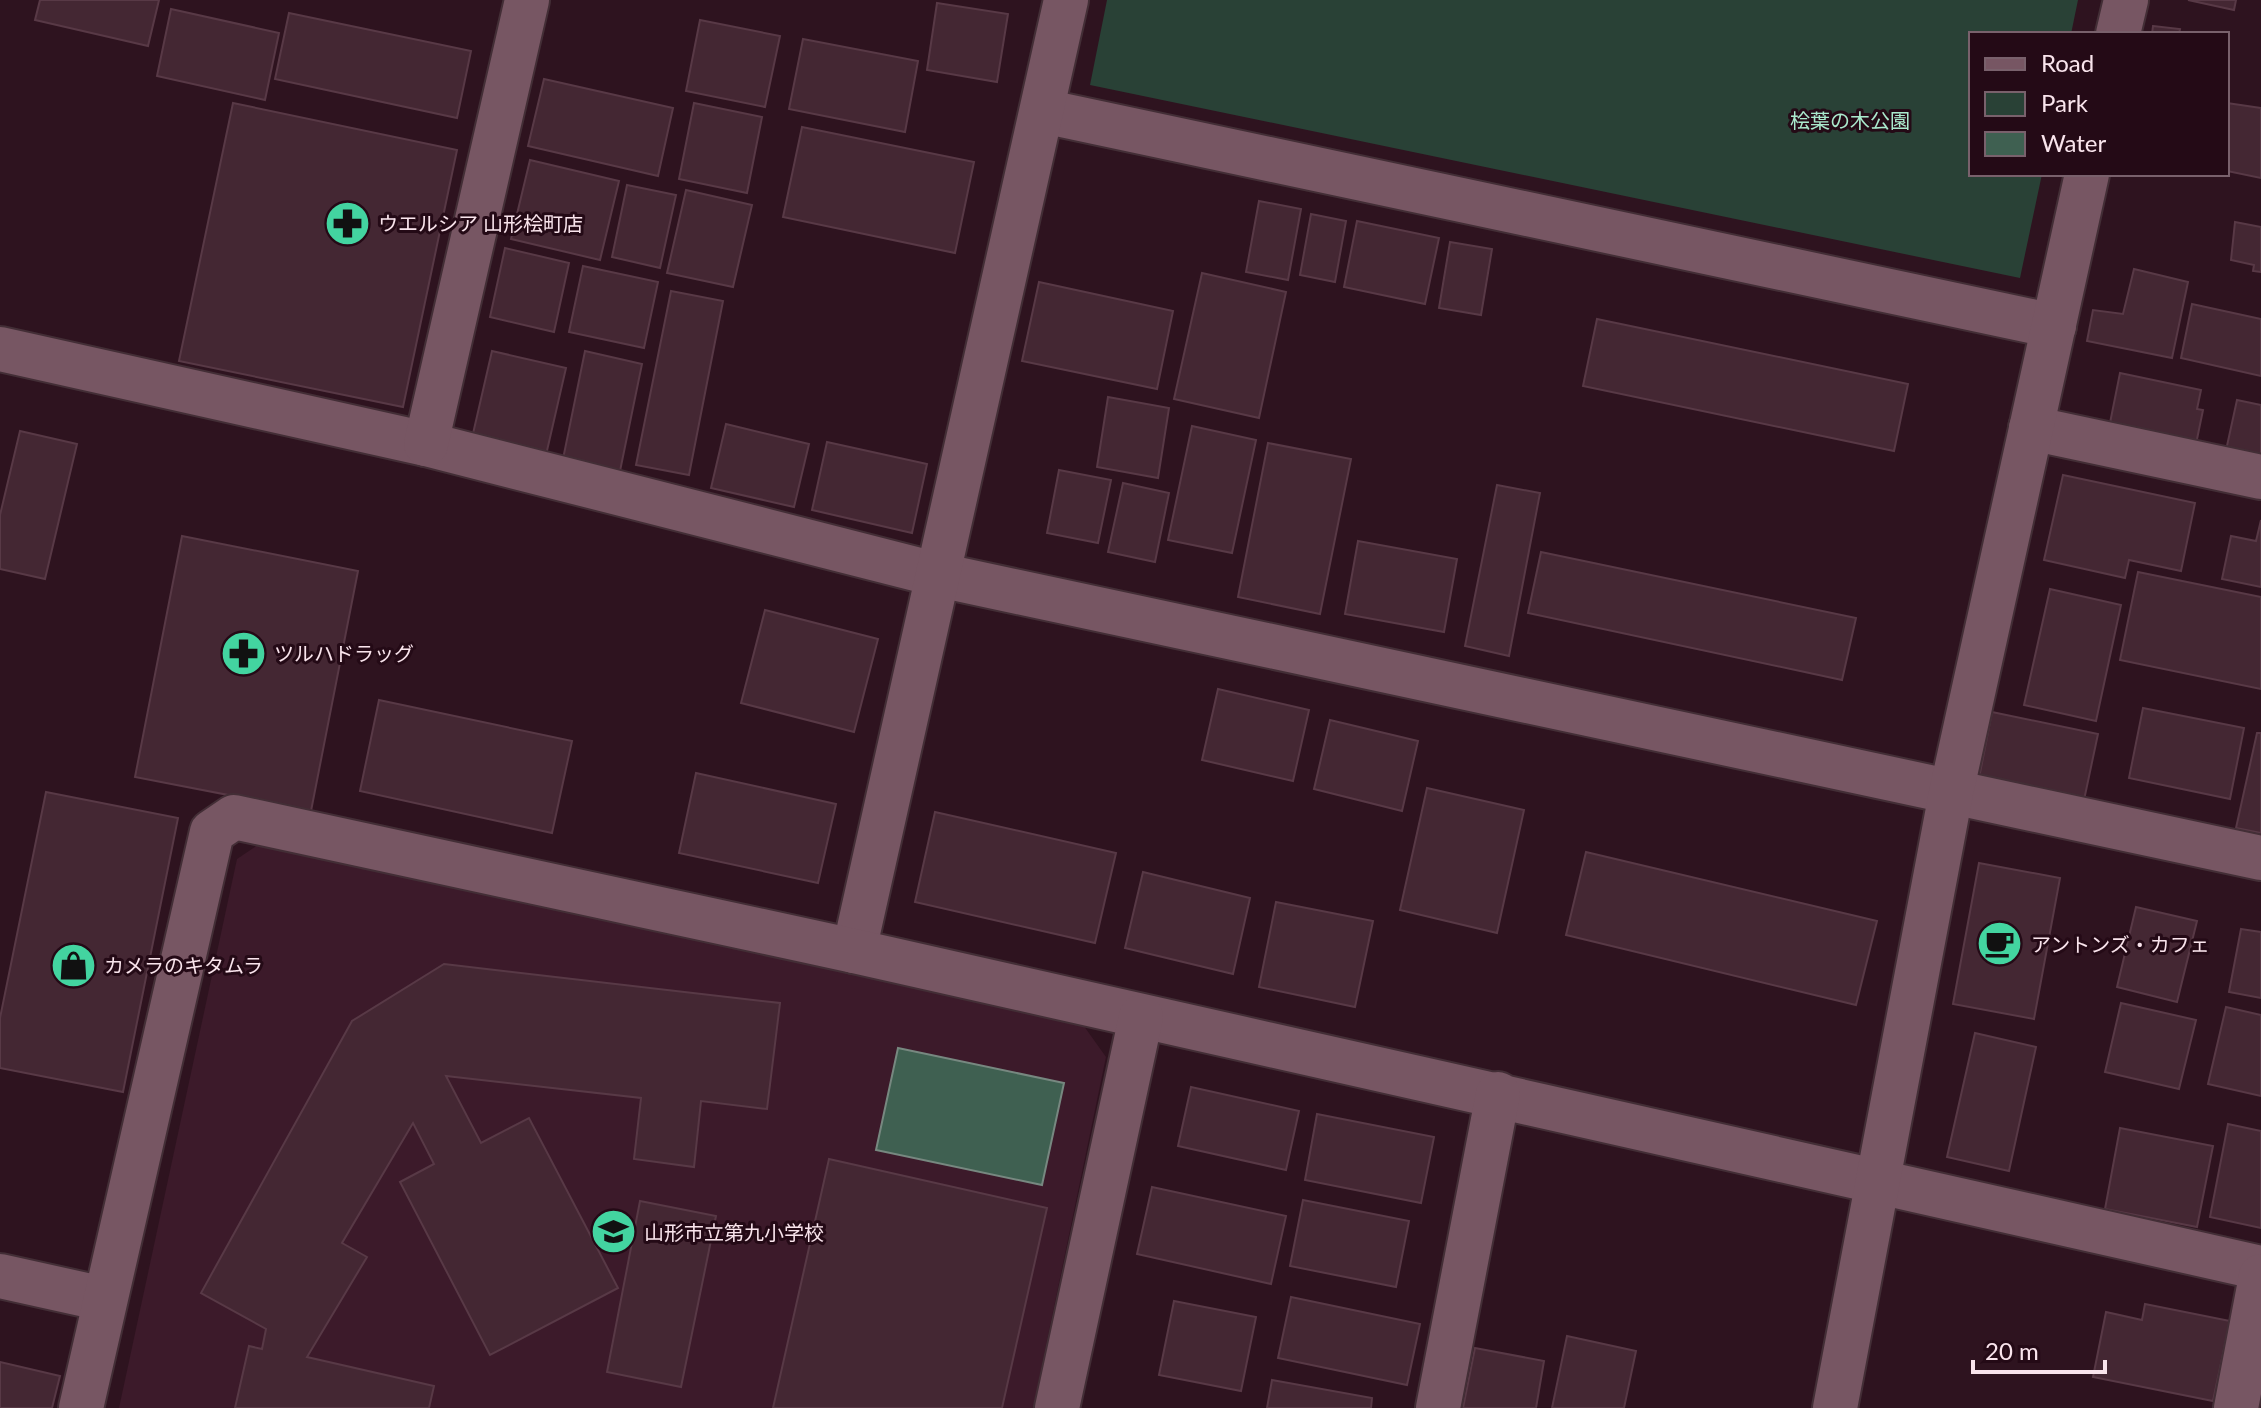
<svg xmlns="http://www.w3.org/2000/svg" width="2261" height="1408" viewBox="0 0 2261 1408" font-family="Lato,'Noto Sans JP',sans-serif">
	<rect width="100%" height="100%" fill="#2e131f"/>
	<path fill="#3c1a2a" d="M271,836L1081,1022L1106,1057L1033,1408H119L237,859Z"/>
	<path fill="#294136" d="M1107,0H2078L2071,34H1971V174H2042L2020,278L1090,85Z"/>
	<path fill="#3f6051" stroke="#778880" stroke-width="2" d="M898,1048L1064,1083L1042,1185L876,1150Z"/>
	<g fill="#442733" stroke="#583946" stroke-width="2">
		<path d="M40,0H159L148,46L35,20Z"/>
		<path d="M2188,0H2236L2234,10Z"/>
		<path d="M937,3L1008,14L997,82L927,70Z"/>
		<path d="M171,9L279,33L265,100L157,76Z"/>
		<path d="M289,13L471,51L457,118L275,79Z"/>
		<path d="M700,20L780,36L765,107L686,91Z"/>
		<path d="M2153,26L2180,29L2179,34H2152Z"/>
		<path d="M803,39L918,61L905,132L789,109Z"/>
		<path d="M544,79L673,108L658,176L528,146Z"/>
		<path d="M233,103L457,150L403,407L179,361Z"/>
		<path d="M694,103L762,117L747,193L679,179Z"/>
		<path d="M2227,103L2261,108V178L2227,171Z"/>
		<path d="M802,127L974,162L955,253L783,217Z"/>
		<path d="M530,160L619,181L600,260L511,239Z"/>
		<path d="M627,185L676,195L660,268L612,257Z"/>
		<path d="M686,190L752,205L733,287L667,273Z"/>
		<path d="M1259,201L1301,209L1288,280L1246,272Z"/>
		<path d="M1311,214L1346,221L1335,282L1300,275Z"/>
		<path d="M1357,221L1439,238L1425,304L1344,287Z"/>
		<path d="M2235,222L2261,227V272L2253,271L2254,265L2231,260Z"/>
		<path d="M1450,242L1492,249L1481,315L1439,308Z"/>
		<path d="M505,248L569,263L554,332L490,317Z"/>
		<path d="M583,266L658,282L644,348L569,332Z"/>
		<path d="M2134,269L2188,282L2172,358L2087,341L2093,310L2123,314Z"/>
		<path d="M1202,273L1286,292L1259,418L1174,399Z"/>
		<path d="M1039,282L1173,311L1157,389L1022,361Z"/>
		<path d="M671,291L723,301L689,475L636,465Z"/>
		<path d="M2192,304L2261,319V376L2181,358Z"/>
		<path d="M1597,319L1908,384L1894,451L1583,386Z"/>
		<path d="M492,351L566,368L546,455L472,438Z"/>
		<path d="M585,351L642,364L620,471L563,459Z"/>
		<path d="M2120,373L2201,390L2197,409L2203,410L2196,444L2109,428Z"/>
		<path d="M1108,397L1169,408L1158,478L1097,467Z"/>
		<path d="M2237,400L2261,405V461L2225,455Z"/>
		<path d="M726,424L809,444L794,507L711,488Z"/>
		<path d="M1192,426L1256,440L1232,553L1168,540Z"/>
		<path d="M20,431L77,444L45,579L0,569V515Z"/>
		<path d="M827,442L927,464L912,533L812,510Z"/>
		<path d="M1268,443L1351,459L1320,614L1238,597Z"/>
		<path d="M1059,470L1111,480L1098,543L1047,533Z"/>
		<path d="M2063,475L2195,503L2181,571L2129,560L2125,578L2044,560Z"/>
		<path d="M1123,483L1169,493L1155,562L1108,552Z"/>
		<path d="M1497,485L1540,493L1509,656L1465,646Z"/>
		<path d="M2261,520V587L2222,579L2231,536L2256,541Z"/>
		<path d="M182,536L358,571L311,811L135,777Z"/>
		<path d="M1358,541L1457,559L1444,632L1345,614Z"/>
		<path d="M1541,552L1856,618L1842,680L1528,613Z"/>
		<path d="M2138,572L2261,597V689L2120,660Z"/>
		<path d="M2050,589L2121,605L2096,721L2024,705Z"/>
		<path d="M765,610L878,639L854,732L741,703Z"/>
		<path d="M1218,689L1309,710L1293,781L1202,760Z"/>
		<path d="M379,700L572,741L552,833L360,791Z"/>
		<path d="M2143,708L2244,728L2230,799L2129,778Z"/>
		<path d="M1992,712L2098,734L2084,800L1979,778Z"/>
		<path d="M1330,720L1418,741L1402,811L1314,789Z"/>
		<path d="M2257,733H2261V833L2236,828Z"/>
		<path d="M696,773L836,804L818,883L679,853Z"/>
		<path d="M1427,788L1524,810L1497,933L1400,910Z"/>
		<path d="M46,792L178,818L123,1092L0,1068V1018Z"/>
		<path d="M935,812L1116,853L1095,943L915,902Z"/>
		<path d="M1586,852L1877,921L1856,1005L1566,935Z"/>
		<path d="M1979,863L2060,878L2034,1019L1953,1004Z"/>
		<path d="M1143,872L1250,898L1233,974L1125,948Z"/>
		<path d="M1276,902L1373,921L1355,1007L1259,987Z"/>
		<path d="M2136,907L2197,921L2177,1002L2117,987Z"/>
		<path d="M2241,929L2261,932V998L2229,992Z"/>
		<path d="M444,964L780,1003L767,1109L701,1101L694,1167L634,1159L641,1098L446,1076L481,1143L529,1118L618,1288L490,1355L400,1182L434,1164L413,1123L342,1243L367,1257L307,1357L434,1386L429,1408H235L249,1346L262,1349L266,1329L201,1293L352,1021Z"/>
		<path d="M2121,1003L2196,1020L2179,1089L2105,1072Z"/>
		<path d="M2226,1007L2261,1015V1096L2208,1084Z"/>
		<path d="M1975,1033L2036,1047L2009,1171L1947,1157Z"/>
		<path d="M1191,1087L1299,1111L1286,1170L1178,1146Z"/>
		<path d="M1317,1114L1434,1137L1421,1203L1305,1180Z"/>
		<path d="M2228,1124L2261,1131V1228L2210,1217Z"/>
		<path d="M2120,1128L2213,1146L2197,1227L2105,1209Z"/>
		<path d="M829,1159L1047,1208L1002,1408H773Z"/>
		<path d="M1152,1187L1286,1216L1271,1284L1137,1254Z"/>
		<path d="M1303,1200L1409,1221L1396,1287L1290,1266Z"/>
		<path d="M640,1201L716,1216L681,1387L607,1372Z"/>
		<path d="M1291,1297L1420,1324L1407,1385L1278,1358Z"/>
		<path d="M1174,1301L1256,1317L1241,1391L1159,1375Z"/>
		<path d="M2145,1304L2230,1321L2213,1401L2093,1377L2106,1312L2142,1320Z"/>
		<path d="M1567,1336L1636,1351L1624,1408H1552Z"/>
		<path d="M1475,1348L1544,1361L1536,1408H1463Z"/>
		<path d="M0,1362L60,1376L52,1408H0Z"/>
		<path d="M1272,1380L1372,1398L1371,1408H1267Z"/>
	</g>
	<g fill="none" stroke-linecap="round" stroke-linejoin="round">
		<defs>
			<g id="minor">
				<path d="M2118,34L2126,0"/>
				<path d="M1043,111L2054,326"/>
				<path d="M0,349L426,444L939,575L2261,858"/>
				<path d="M2031,428L2261,477"/>
				<path d="M426,444L527,0"/>
				<path d="M854,951L1066,0"/>
				<path d="M0,1276L104,1299"/>
				<path d="M81,1408L212,832L234,817L854,951L2261,1268"/>
				<path d="M1057,1408L1141,1017"/>
				<path d="M1438,1408L1498,1094"/>
				<path d="M1835,1408L1951,793L2087,174"/>
				<path d="M2236,1408L2261,1276"/>
			</g>
		</defs>
		<use href="#minor" stroke="#432e36" stroke-width="48"/>
		<use href="#minor" stroke="#775663" stroke-width="44"/>
	</g>
	<defs>
		<symbol id="pharmacy-disc" viewBox="-11 -11 22 22"><circle r="9.5" fill="#43d4a0" stroke="#240a16"/><path d="M-2-6h4v4h4v4h-4v4h-4v-4h-4v-4h4Z" fill="#111"/></symbol>
		<symbol id="cafe-disc" viewBox="-11 -11 22 22"><circle r="9.5" fill="#43d4a0" stroke="#240a16"/><path d="M-5.5-4.5H6V0H3Q3 3.5 0 3.5H-2.5Q-5.5 3.5-5.5 0ZM3-3.2v2h1.7v-2ZM-6 4.5H4V6H-6Z" fill="#111"/></symbol>
		<symbol id="shop-disc" viewBox="-11 -11 22 22"><circle r="9.5" fill="#43d4a0" stroke="#240a16"/><path d="M-5-2.5h2.3a2.7 3.5 0 0 1 5.4 0H5L5.5 6h-11ZM-1.5-2.5h3a1.5 2.3 0 0 0-3 0Z" fill="#111"/></symbol>
		<symbol id="school-disc" viewBox="-11 -11 22 22"><circle r="9.5" fill="#43d4a0" stroke="#240a16"/><path d="M0-5L7-2L0 1L-7-2ZM-4 1L0 2.5L4 1V4Q0 6-4 4Z" fill="#111"/></symbol>
	</defs>
	<g fill-rule="evenodd">
		<use href="#pharmacy-disc" x="322" y="198" width="51" height="51"/>
		<use href="#pharmacy-disc" x="218" y="628" width="51" height="51"/>
		<use href="#cafe-disc" x="1974" y="918" width="51" height="51"/>
		<use href="#shop-disc" x="48" y="940" width="51" height="51"/>
		<use href="#school-disc" x="588" y="1206" width="51" height="51"/>
	</g>
	<g text-anchor="middle" dominant-baseline="central" stroke-width="6" stroke-linejoin="round" paint-order="stroke">
		<g font-size="20" fill="#aaeacd" stroke="#240a16">
			<text x="1850" y="120">桧葉の木公園</text>
		</g>
		<g font-size="20" fill="#f9e4ec" stroke="#240a16" text-anchor="start">
			<text x="378" y="223">ウエルシア 山形桧町店</text>
			<text x="274" y="653">ツルハドラッグ</text>
			<text x="2031" y="944">アントンズ・カフェ</text>
			<text x="104" y="965">カメラのキタムラ</text>
			<text x="644" y="1232">山形市立第九小学校</text>
		</g>
	</g>
	<rect x="1969" y="32" width="260" height="144" fill="#240a16" stroke="#79616c" stroke-width="2"/>
	<rect x="1985" y="58" width="40" height="12" fill="#775663" stroke="#79616c" stroke-width="2"/>
	<text x="2041" y="72" font-size="24" fill="#f9e4ec">Road</text>
	<rect x="1985" y="92" width="40" height="24" fill="#294136" stroke="#79616c" stroke-width="2"/>
	<text x="2041" y="112" font-size="24" fill="#f9e4ec">Park</text>
	<rect x="1985" y="132" width="40" height="24" fill="#3f6051" stroke="#79616c" stroke-width="2"/>
	<text x="2041" y="152" font-size="24" fill="#f9e4ec">Water</text>
	<path d="M1973 1360v12h132v-12" fill="none" stroke="#f9e4ec" stroke-width="4"/>
	<text x="1985" y="1360" font-size="24" fill="#f9e4ec" stroke="#240a16" stroke-width="6" paint-order="stroke">20 m</text>
</svg>
